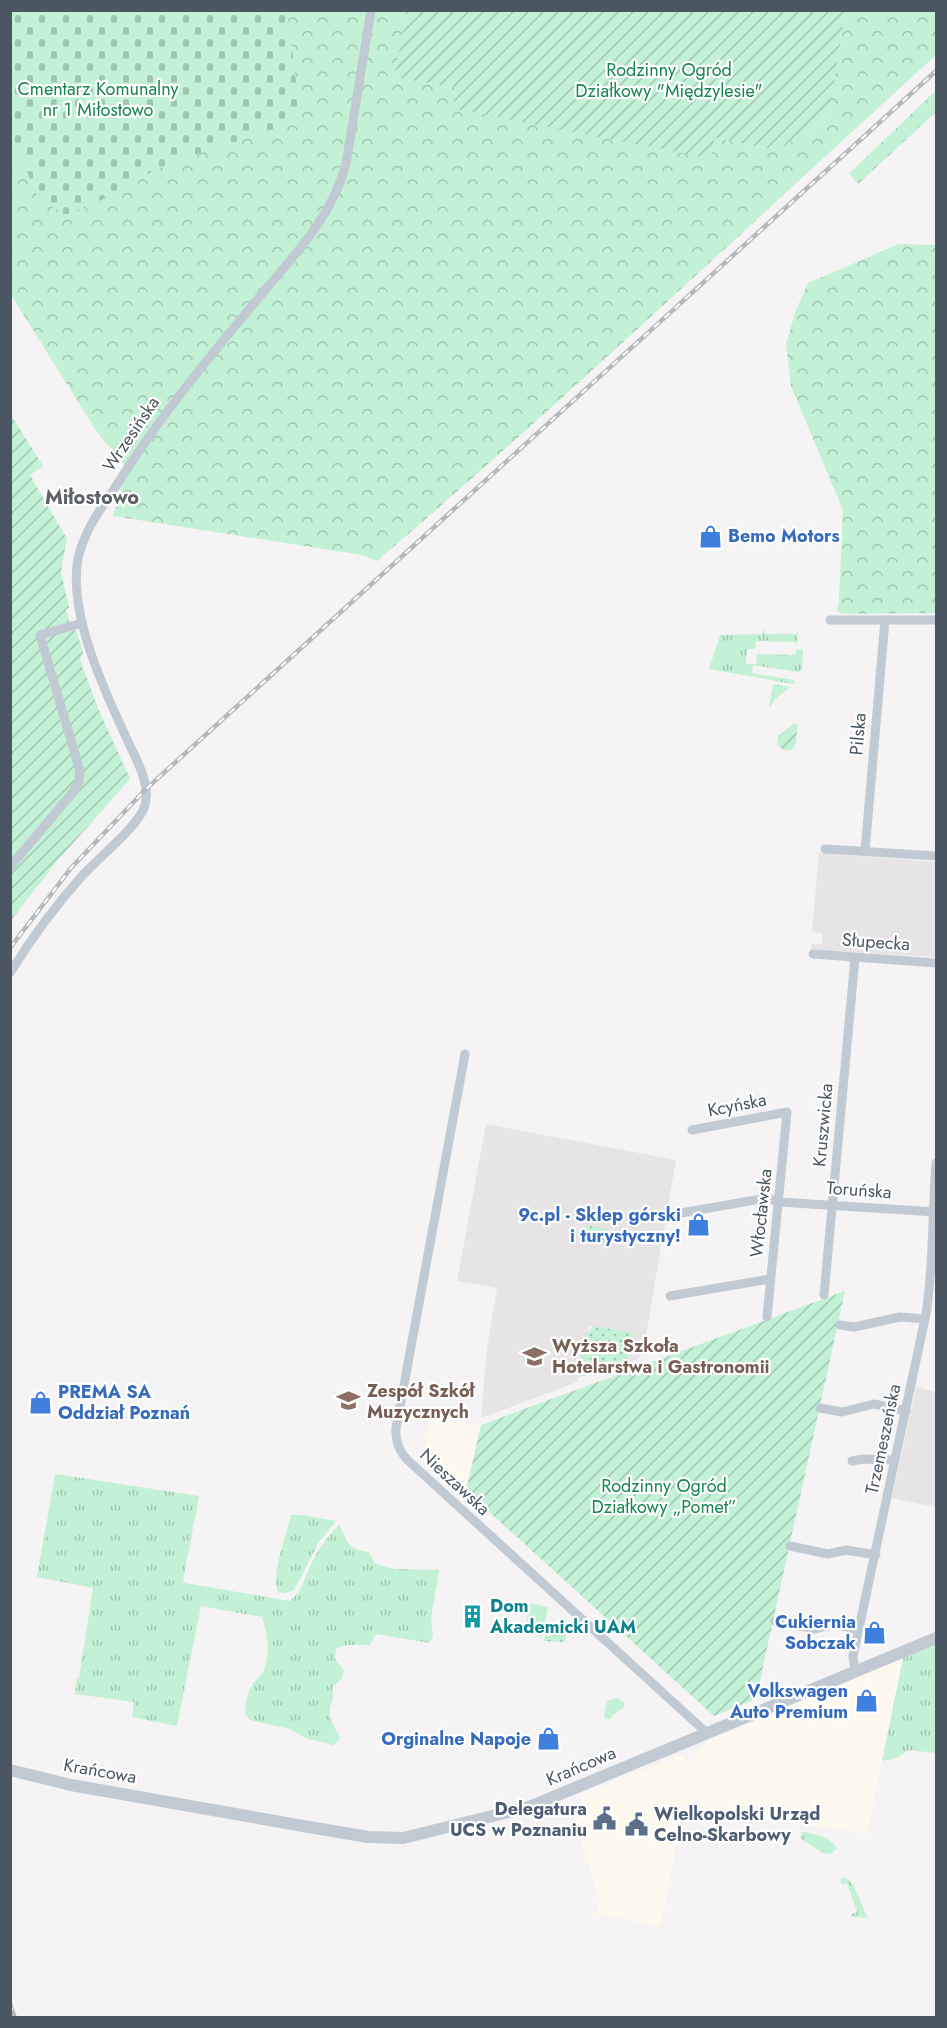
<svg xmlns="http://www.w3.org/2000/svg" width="947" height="2028" viewBox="0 0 947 2028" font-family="Jost,sans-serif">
	<defs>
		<pattern id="grass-tufts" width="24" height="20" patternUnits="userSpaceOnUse" patternTransform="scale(1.5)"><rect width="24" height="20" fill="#c3f1d5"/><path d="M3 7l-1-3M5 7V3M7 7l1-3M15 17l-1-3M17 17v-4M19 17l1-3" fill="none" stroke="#a0c6b0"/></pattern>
		<pattern id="forest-crowns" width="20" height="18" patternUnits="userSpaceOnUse" patternTransform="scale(1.5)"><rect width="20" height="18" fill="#c3f1d5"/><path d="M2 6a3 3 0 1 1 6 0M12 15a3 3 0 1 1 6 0" fill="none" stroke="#a0c6b0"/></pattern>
		<pattern id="cemetery-stones" width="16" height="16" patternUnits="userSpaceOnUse" patternTransform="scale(1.5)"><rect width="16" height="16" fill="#c3f1d5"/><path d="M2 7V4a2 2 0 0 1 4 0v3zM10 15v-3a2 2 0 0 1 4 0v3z" fill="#a0c6b0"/></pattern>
		<pattern id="park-dots" width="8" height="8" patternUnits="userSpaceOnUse" patternTransform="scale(1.5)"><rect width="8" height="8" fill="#c3f1d5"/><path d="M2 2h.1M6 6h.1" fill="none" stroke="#a0c6b0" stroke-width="1.8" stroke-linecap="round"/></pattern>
		<pattern id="garden-furrows" width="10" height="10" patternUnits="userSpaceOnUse" patternTransform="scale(1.5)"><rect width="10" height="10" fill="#c3f1d5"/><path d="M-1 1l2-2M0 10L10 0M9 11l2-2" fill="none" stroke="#a0c6b0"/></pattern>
	</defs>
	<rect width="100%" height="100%" fill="#f5f3f3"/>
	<g fill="#fdf9ef">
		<path d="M430,1418L481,1425L466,1490L460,1485L449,1483L423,1461Z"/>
		<path d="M903,1658L867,1834L683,1807L661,1926L597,1914L600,1902L576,1822L582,1794L681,1755L689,1764L708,1741Z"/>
	</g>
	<g fill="#e6e4e5">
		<path d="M819,853L936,862V957L811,950V944H822V933L812,932Z"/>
		<path d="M486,1124L676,1160L643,1353L638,1359L628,1362L633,1333L589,1326L577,1382L481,1418L487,1348L497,1288L457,1281Z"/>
		<path d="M916,1387L936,1392V1507L892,1498Z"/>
	</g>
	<g fill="url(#grass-tufts)">
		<path d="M763,628L765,634H796L798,629L797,646L796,642L756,641L755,649H747L746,664H756L757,654L795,655L796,650L803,649L802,670L798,672L753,665L752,673L794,680L795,683L793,684L709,669L720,635L762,634Z"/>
		<path d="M773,684L790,687L774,700L772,705L769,707Z"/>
		<path d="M55,1474L199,1496L183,1581L185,1583L290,1601C301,1592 302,1586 307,1573C315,1555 325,1538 339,1525C350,1543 344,1548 369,1552L375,1564L395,1569L439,1570L431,1618L433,1636L429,1643L376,1634L370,1645H348L336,1648L335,1659L344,1671L342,1678L332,1688C335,1697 332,1700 330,1708C328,1719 336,1729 340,1738L334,1745L308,1739L290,1729L250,1720L245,1714C246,1702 247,1692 254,1682C257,1679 261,1676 263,1672C271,1654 268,1635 262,1617L201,1606L177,1726L132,1717L134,1702L75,1694L77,1678H79L93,1588L37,1577Z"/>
		<path d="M291,1515H303L336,1521L319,1542L294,1590L285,1593L278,1592C270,1578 287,1532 291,1515Z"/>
		<path d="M936,1644V1753L909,1750L896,1758L882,1761L903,1658Z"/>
		<path d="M616,1698L624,1702V1707L612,1716L611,1719H606L604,1717L607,1701Z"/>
		<path d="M802,1832C816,1833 829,1837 837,1848L831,1854L823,1853L800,1838Z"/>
		<path d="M843,1877C856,1881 861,1906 868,1918L852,1917L851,1914L857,1912L847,1883L842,1885L840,1880Z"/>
	</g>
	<g fill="url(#forest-crowns)">
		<path d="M215,11H407L394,77L455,88L453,107L711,155L715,138L777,150C798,137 819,127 831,105L845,11H936V55C750,224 568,397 377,561L362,555L113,516L127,468L97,432L11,295V60Z"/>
		<path d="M936,90V112L858,184L849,174Z"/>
		<path d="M899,244L936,245L934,256L936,262V613L842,614L837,611L839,601L843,510L791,386L786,344L796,310L808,283Z"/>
	</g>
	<path fill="url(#cemetery-stones)" d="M10,11H287L301,120L173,162L128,183L106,198L68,214H64L39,199L22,161L11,153Z"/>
	<g fill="url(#park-dots)">
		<path d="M584,1225L608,1229L606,1243L582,1239Z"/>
		<path d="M594,1326L633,1333L628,1359L625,1362L585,1376L578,1377L587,1333Z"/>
		<path d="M547,1622L552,1623L566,1634L565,1642L544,1641Z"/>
	</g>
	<g fill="url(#garden-furrows)">
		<path d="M407,11V10L845,11L831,105C819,127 798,137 777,150L715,138L711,155L707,158L455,109L453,107L455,88L394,77Z"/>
		<path d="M10,413L43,466L30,475L67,539L61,571L69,608L66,609L72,631L76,630L83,652L80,660L98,708L130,779L58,860L11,920Z"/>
		<path d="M794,723L798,725L796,743L792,750H783L777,744L778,737Z"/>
		<path d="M845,1291L756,1699L714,1716L466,1491L481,1425Z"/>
	</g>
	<path fill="#c3f1d5" d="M530,1603L548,1607L542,1637L524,1633Z"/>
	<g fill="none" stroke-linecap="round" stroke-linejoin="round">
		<g stroke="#c1cad2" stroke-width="9">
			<path d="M830,620H936"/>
			<path d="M825,849L936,856"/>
			<path d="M865,851L885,620"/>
			<path d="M10,867L73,792L79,782L80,771L40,635L82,623"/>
			<path d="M813,954L936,963"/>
			<path d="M10,973C31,939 55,906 82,876C96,860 141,824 145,805C151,782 135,758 126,737C103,688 61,598 82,545C90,522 105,503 118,483C160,416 210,356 261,295C295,254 332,217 346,164L371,10"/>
			<path d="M465,1054L396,1428C395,1444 401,1455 413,1465L708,1734"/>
			<path d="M692,1130L787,1112L767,1317"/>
			<path d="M675,1214L767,1198L779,1202L936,1212"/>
			<path d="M824,1295L855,958"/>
			<path d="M670,1296L770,1279"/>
			<path d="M840,1325L854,1327L900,1317L925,1319"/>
			<path d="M820,1408L842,1412L874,1404L906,1411"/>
			<path d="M852,1461L864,1459L895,1460"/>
			<path d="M790,1546L828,1554L846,1550L876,1555"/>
			<path d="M775,1621L815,1629L833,1624L859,1630"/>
			<path d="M855,1672L853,1656L926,1314C934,1264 932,1213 936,1163"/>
		</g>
		<path stroke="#c1cad2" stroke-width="12" d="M10,1770L71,1785L303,1826L368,1837L403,1838L529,1807L936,1638"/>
		<defs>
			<g id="rail">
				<path d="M10,948L71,868L146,789L936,71"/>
				<path d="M10,2004L15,2018"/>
			</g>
		</defs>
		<use href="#rail" stroke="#b5b8bd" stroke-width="4.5"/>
		<use href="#rail" stroke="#fff" stroke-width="2" stroke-dasharray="7" stroke-linecap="butt"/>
	</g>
	<defs>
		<symbol id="shop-bare" viewBox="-9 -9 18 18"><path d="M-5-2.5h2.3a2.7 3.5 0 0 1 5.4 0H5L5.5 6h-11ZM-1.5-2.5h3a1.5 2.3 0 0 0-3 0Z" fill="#3f7fe0" stroke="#fff" stroke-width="2.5" paint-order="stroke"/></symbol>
		<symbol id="university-bare" viewBox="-9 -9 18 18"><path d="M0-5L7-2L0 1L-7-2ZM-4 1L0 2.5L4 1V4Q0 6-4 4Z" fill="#8d6e63" stroke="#fff" stroke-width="2.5" paint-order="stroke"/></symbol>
		<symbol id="school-bare" viewBox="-9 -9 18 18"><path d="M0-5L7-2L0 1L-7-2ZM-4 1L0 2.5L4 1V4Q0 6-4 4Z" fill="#8d6e63" stroke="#fff" stroke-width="2.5" paint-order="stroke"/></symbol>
		<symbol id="building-bare" viewBox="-9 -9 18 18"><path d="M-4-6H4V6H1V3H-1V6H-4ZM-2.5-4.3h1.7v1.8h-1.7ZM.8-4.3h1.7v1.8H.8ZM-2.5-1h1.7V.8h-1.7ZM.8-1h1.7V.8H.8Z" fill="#0f9aa8" stroke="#fff" stroke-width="2.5" paint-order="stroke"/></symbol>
		<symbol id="civic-bare" viewBox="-9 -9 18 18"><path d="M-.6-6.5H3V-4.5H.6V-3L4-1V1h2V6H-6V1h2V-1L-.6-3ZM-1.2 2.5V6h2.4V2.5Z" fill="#5c6f8a" stroke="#fff" stroke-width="2.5" paint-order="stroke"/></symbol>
	</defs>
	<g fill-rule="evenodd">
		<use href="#shop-bare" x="694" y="520" width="33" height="33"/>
		<use href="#shop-bare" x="682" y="1208" width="33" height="33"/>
		<use href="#university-bare" x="518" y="1340" width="33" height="33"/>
		<use href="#school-bare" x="332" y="1384" width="33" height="33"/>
		<use href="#shop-bare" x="24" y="1386" width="33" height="33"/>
		<use href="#building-bare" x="456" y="1600" width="33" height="33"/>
		<use href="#shop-bare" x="858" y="1616" width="33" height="33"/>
		<use href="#shop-bare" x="850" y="1684" width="33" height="33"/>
		<use href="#shop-bare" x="532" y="1722" width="33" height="33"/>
		<use href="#civic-bare" x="588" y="1802" width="33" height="33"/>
		<use href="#civic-bare" x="620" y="1808" width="33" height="33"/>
	</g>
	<g text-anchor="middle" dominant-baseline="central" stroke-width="4.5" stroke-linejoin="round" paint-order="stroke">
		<g font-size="18" fill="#17864f" stroke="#fff">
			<text x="669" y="70">Rodzinny Ogród<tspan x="669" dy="21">Działkowy "Międzylesie"</tspan></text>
			<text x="98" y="89">Cmentarz Komunalny<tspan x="98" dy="21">nr 1 Miłostowo</tspan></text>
			<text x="664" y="1486">Rodzinny Ogród<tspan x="664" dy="21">Działkowy „Pomet”</tspan></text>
		</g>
		<g font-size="18" fill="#4a5661" stroke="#fff">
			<text transform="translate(131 434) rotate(-56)">Wrzesińska</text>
			<text transform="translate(858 734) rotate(-85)">Pilska</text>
			<text transform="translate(876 942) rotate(4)">Słupecka</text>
			<text transform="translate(737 1105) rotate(-11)">Kcyńska</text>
			<text transform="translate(823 1125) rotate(-85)">Kruszwicka</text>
			<text transform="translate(859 1190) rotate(4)">Toruńska</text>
			<text transform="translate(761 1213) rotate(-84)">Włocławska</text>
			<text transform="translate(883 1439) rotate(-78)">Trzemeszeńska</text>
			<text transform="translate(455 1482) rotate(43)">Nieszawska</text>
			<text transform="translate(581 1766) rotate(-23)">Krańcowa</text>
			<text transform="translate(100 1771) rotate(10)">Krańcowa</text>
		</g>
		<g font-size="18" font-weight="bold" fill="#366cbe" stroke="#fff" text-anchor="end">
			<text x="728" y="536" text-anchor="start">Bemo Motors</text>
			<text x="681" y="1215">9c.pl - Sklep górski<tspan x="681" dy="21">i turystyczny!</tspan></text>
			<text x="58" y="1392" text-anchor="start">PREMA SA<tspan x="58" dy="21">Oddział Poznań</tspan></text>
			<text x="856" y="1622">Cukiernia<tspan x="856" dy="21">Sobczak</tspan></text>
			<text x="848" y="1691">Volkswagen<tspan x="848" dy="21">Auto Premium</tspan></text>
			<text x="531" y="1739">Orginalne Napoje</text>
		</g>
		<g font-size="18" font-weight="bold" fill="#785e54" stroke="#fff" text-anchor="start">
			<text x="552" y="1346">Wyższa Szkoła<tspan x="552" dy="21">Hotelarstwa i Gastronomii</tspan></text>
			<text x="367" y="1391">Zespół Szkół<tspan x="367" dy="21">Muzycznych</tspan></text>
		</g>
		<g font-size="18" font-weight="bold" fill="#0d838f" stroke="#fff" text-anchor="start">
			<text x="490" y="1606">Dom<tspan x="490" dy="21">Akademicki UAM</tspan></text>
		</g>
		<g font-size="18" font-weight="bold" fill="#4e5e75" stroke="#fff" text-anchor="end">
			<text x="587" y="1809">Delegatura<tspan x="587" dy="21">UCS w Poznaniu</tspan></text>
			<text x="654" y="1814" text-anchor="start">Wielkopolski Urząd<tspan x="654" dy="21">Celno-Skarbowy</tspan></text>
		</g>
		<g font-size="20" font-weight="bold" fill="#5f6368" stroke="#fff">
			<text x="92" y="497">Miłostowo</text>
		</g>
	</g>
	<rect width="947" height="2028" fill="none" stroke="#4a5661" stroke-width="24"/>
</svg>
